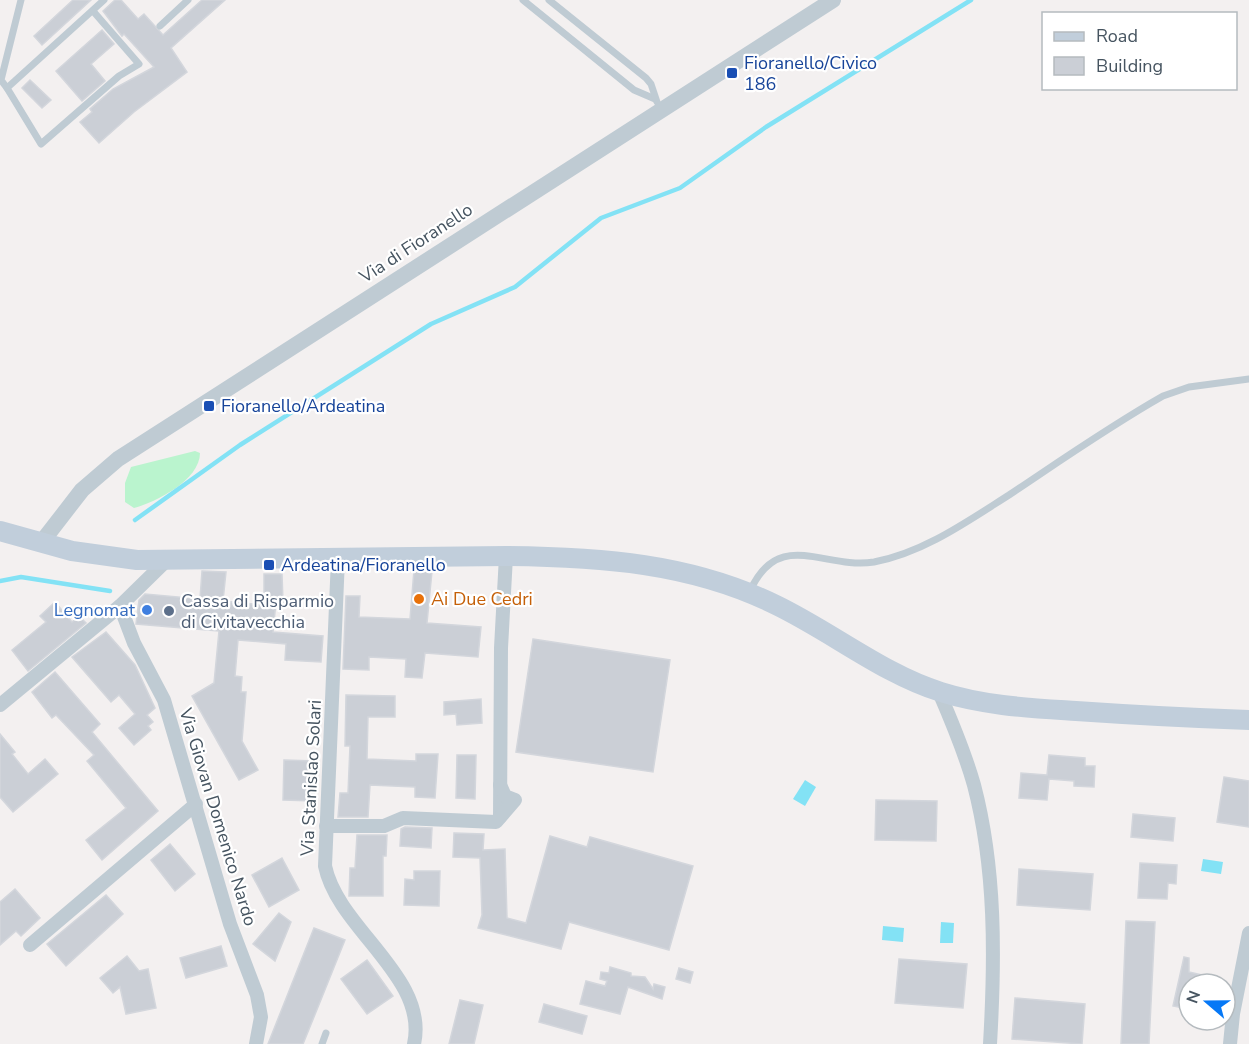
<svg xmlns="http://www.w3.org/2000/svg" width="1249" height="1044" viewBox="0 0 1249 1044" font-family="'Nunito Sans',sans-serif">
	<rect width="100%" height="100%" fill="#f3f0f0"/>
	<path fill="#baf4ce" d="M195,451L200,453C200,480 156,502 134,508L125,502V483L131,467Z"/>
	<g fill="#83e2f5">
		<path d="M805,780L816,787L805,806L793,799Z"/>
		<path d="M1203,859L1223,862L1221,874L1201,871Z"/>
		<path d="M941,922L954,923L953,943H940Z"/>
		<path d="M883,926L904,928L903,942L882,940Z"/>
	</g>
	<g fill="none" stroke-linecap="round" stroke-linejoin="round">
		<g stroke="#83e2f5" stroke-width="4.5">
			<path d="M135,520L240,445L431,324L515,287L601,218L680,188L766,127L971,0"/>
			<path d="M0,581L21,577L110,591"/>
		</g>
	</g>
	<g fill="#cbcfd6" stroke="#d3d6dc" stroke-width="1.5">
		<path d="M73,0H91L42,45L34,36Z"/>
		<path d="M115,0H121L138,19L144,14L163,35L202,0H225L171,48L187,72L134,112L99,143L80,122L92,112L90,109L113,89L154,67L124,34L122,36L103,11Z"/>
		<path d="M102,30L114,44L91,64L105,81L82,101L56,71Z"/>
		<path d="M30,80L51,100L42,108L22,88Z"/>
		<path d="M414,570L432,571L427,623L481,627L478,657L425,653L422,678L405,677L406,659L369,657V670L343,669L346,596H360L359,617L410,619Z"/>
		<path d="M202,571L226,572L223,601L264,605V574H282L283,602H276L273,632L323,636L321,662L285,660L286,644L238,640L235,676L242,677L241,692H246L242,741L258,770L239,780L192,696L214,683L219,631L136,624L139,600L145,594L200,599Z"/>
		<path d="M55,602L72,622L79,616L86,623L28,671L12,650L46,622L40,616Z"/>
		<path d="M106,632L135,665L155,708L147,715L153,722L148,726L151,730L134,745L119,728L135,714L119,695L111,702L72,657Z"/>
		<path d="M533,639L670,660L653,772L516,752Z"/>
		<path d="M55,672L100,724L92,732L158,811L102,860L86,840L126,808L87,761L94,755L56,715L52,718L32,692Z"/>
		<path d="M346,695L395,696V717H368L367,759L416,761V754H438L435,798L415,797V787L370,785L368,817H338L340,793H348L350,746H345Z"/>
		<path d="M481,699L482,723L457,725L456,714L444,715V702Z"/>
		<path d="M0,734L15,752L12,754L28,774L45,759L58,774L13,812L0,797Z"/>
		<path d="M457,755H476L475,799L456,798Z"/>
		<path d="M1049,755L1085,758V766H1095L1094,787L1074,786V781L1049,779L1047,800L1019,798L1021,773L1047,775Z"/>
		<path d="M284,760L315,761L314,801L283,800Z"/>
		<path d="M1224,777L1249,781V827L1217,822Z"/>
		<path d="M876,800L937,801L936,841L875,840Z"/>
		<path d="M1133,814L1175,818L1173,841L1131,837Z"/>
		<path d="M405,827L432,828L431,848L400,846L401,829Z"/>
		<path d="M454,833L484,834L483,850L505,849L507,918L526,923L550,836L587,847L590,837L693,866L669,950L569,922L561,949L478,928L482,915L480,858L453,857Z"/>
		<path d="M357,835H387L386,856H383V896H349L350,868H355Z"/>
		<path d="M170,844L195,874L175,891L151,860Z"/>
		<path d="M282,858L299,890L269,907L252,875Z"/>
		<path d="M1140,863L1177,865L1176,884L1168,883L1167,899L1138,898Z"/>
		<path d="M1019,869L1093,874L1090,910L1017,905Z"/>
		<path d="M414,871H440L439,906L404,905L405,879L414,880Z"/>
		<path d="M15,889L40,918L21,936L16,931L0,945V902Z"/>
		<path d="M106,895L123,914L66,966L47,944Z"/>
		<path d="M279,913L291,922L275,961L253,944Z"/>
		<path d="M1126,921L1155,922L1149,1044H1121Z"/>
		<path d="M314,928L345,940L316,1012L303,1044H268Z"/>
		<path d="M221,946L227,966L186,978L180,958Z"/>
		<path d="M127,956L139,971L148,969L156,1008L126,1014L120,987L113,993L100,978Z"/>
		<path d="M1184,957L1189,958V972L1220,979L1219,984H1189V1009L1173,1006Z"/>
		<path d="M899,959L967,964L963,1008L895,1003Z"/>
		<path d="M367,960L393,996L367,1014L341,979Z"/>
		<path d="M610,967L631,973V976L645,977L653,989L654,984L665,987L662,999L628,987L620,1014L580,1004L586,981L605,986L607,981L600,979L601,972L609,973Z"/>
		<path d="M679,968L693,972L690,983L676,979Z"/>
		<path d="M1015,998L1085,1004L1082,1044L1012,1039Z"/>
		<path d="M460,1000L483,1005L474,1044H449Z"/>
		<path d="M544,1004L587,1016L582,1034L539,1022Z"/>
	</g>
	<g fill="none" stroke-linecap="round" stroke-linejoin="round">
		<g stroke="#bfcbd3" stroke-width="7">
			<path d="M523,0L634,90L655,99"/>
			<path d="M549,0L646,78L651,84L657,102"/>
			<path d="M93,11L139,64L119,76L41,144L7,88L104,0"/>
			<path d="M160,26L188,0"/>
			<path d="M7,88L1,80L21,0"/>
			<path d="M750,591C779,527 824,570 874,562C923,553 968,521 1009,495C1060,461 1110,426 1163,396L1189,387L1249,379"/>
			<path d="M322,1044L326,1033"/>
		</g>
		<g stroke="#bfcbd3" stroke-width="14">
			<path d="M338,558L325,866C338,929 429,977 414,1044"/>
			<path d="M120,606L134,643L164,700L230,924L257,995L261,1017L256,1044"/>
			<path d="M939,692C952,722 965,753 974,785C996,869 995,959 990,1044"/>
			<path d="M0,705L120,606L167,560"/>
			<path d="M500,817L501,648L506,556"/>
			<path d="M326,826H384L403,818L496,822L515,800L505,796L500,785"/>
			<path d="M30,945L196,804"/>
			<path d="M1230,1044L1233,1014L1249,933"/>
		</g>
		<path stroke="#bfcbd3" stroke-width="16" d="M41,543L82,490L118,459L833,0"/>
		<path stroke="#c1cedb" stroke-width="20" d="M0,531L72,551L137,560L506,556C600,557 691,563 776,605C832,632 883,674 941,692C985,706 1031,708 1076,711C1134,715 1191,718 1249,720"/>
	</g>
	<g fill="#1a4fb4" stroke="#fff" stroke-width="2">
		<rect x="726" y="67" width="12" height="12" rx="3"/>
		<rect x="203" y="400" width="12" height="12" rx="3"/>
		<rect x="263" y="559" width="12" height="12" rx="3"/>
	</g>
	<circle fill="#e8710a" stroke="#fff" stroke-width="2" cx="419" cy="599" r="6"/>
	<circle fill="#3f7fe0" stroke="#fff" stroke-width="2" cx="147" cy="610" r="6"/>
	<circle fill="#5c6f8a" stroke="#fff" stroke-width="2" cx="169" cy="611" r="6"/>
	<g text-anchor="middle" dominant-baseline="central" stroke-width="4.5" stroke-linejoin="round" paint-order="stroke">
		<g font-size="18" fill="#164399" stroke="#fff" text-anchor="start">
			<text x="744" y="63">Fioranello/Civico<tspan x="744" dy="21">186</tspan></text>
			<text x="221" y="406">Fioranello/Ardeatina</text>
			<text x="281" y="565">Ardeatina/Fioranello</text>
		</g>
		<g font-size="18" fill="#465460" stroke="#fff">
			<text transform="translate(416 243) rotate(-33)">Via di Fioranello</text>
			<text transform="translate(311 778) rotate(-87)">Via Stanislao Solari</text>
			<text transform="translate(218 817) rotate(73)">Via Giovan Domenico Nardo</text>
		</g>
		<g font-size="18" fill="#c56008" stroke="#fff" text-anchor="start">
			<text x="431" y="599">Ai Due Cedri</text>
		</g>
		<g font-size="18" fill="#4e5e75" stroke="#fff" text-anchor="start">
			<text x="181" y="601">Cassa di Risparmio<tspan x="181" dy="21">di Civitavecchia</tspan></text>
		</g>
		<g font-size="18" fill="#366cbe" stroke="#fff" text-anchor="end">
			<text x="135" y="610">Legnomat</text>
		</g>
	</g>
	<rect x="1042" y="12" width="195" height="78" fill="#ffffff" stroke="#b5bbbf" stroke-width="1.5"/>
	<rect x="1054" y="32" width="30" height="9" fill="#c1cedb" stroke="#b5bbbf" stroke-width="1.5"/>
	<text x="1096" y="42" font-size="18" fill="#465460">Road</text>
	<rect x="1054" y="57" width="30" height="18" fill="#cbcfd6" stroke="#b5bbbf" stroke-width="1.5"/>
	<text x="1096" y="72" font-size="18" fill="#465460">Building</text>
	<g transform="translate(1207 1002) rotate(290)"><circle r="28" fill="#ffffff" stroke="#b5bbbf" stroke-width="1.5"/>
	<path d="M0-4.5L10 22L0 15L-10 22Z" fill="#0678f6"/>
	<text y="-9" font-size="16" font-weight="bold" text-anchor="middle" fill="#465460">N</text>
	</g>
</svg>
